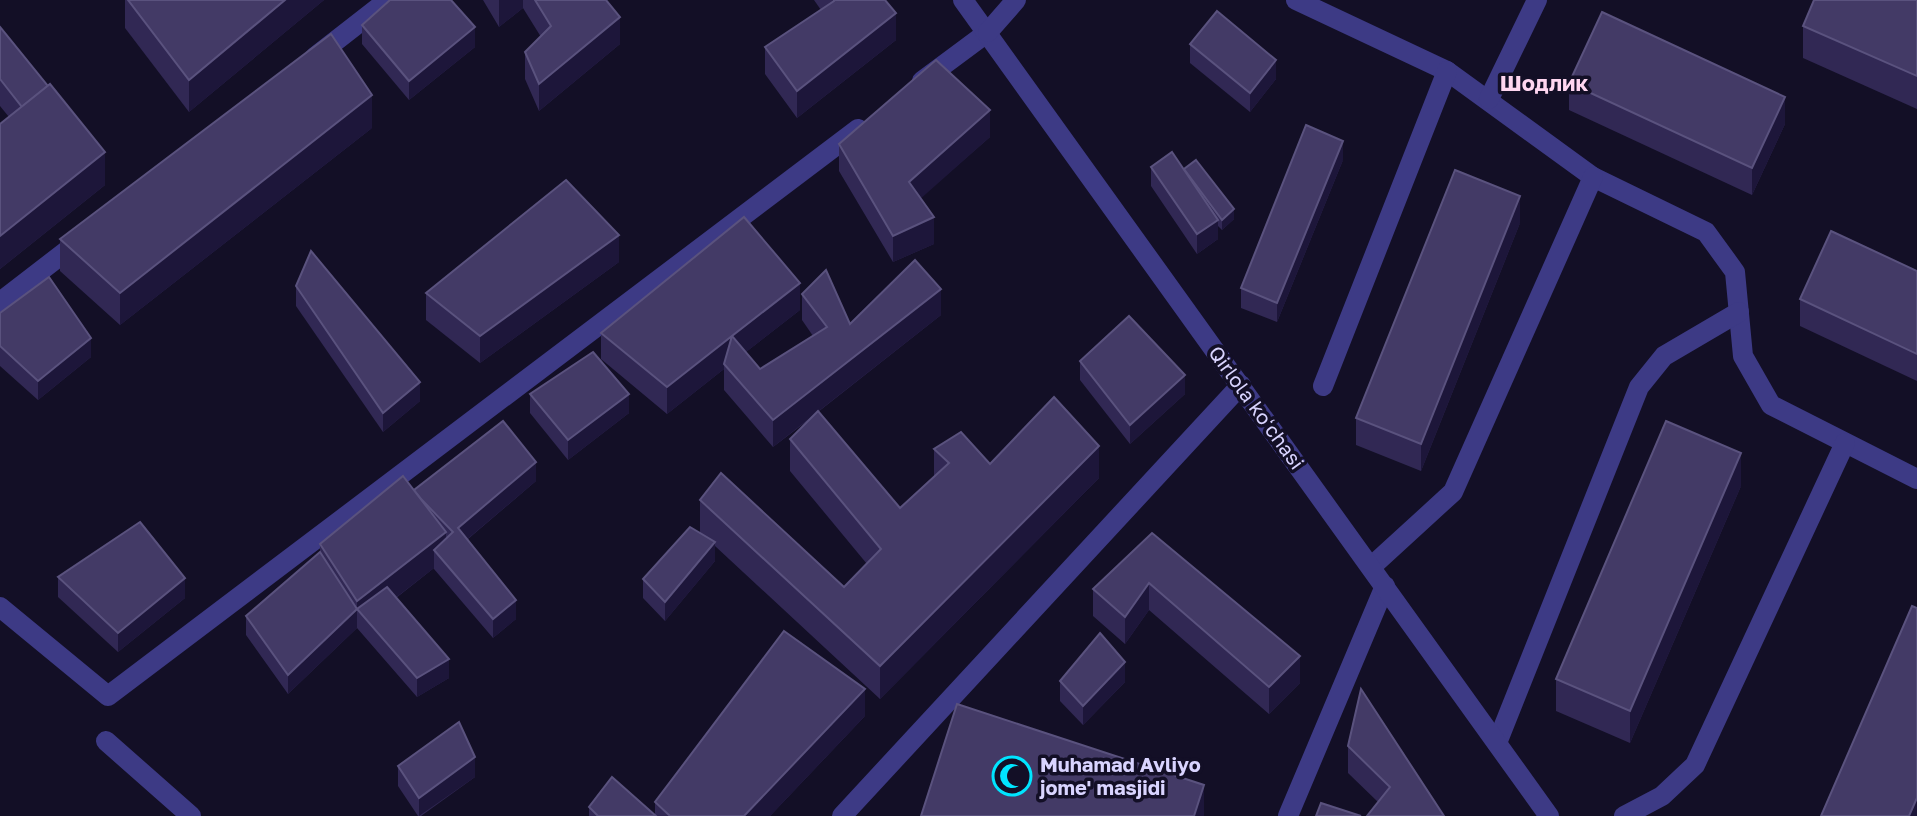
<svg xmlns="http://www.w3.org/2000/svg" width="1917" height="816" viewBox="0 0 1917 816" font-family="'Golos Text',sans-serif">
	<rect width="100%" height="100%" fill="#130f26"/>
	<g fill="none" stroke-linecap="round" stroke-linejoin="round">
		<g stroke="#3d3a85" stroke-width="20">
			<path d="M1296,0L1447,71L1593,177L1706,232L1735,272L1743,356L1771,405L1917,479"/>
			<path d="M1489,99L1537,0"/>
			<path d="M1323,386L1447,71"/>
			<path d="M1371,567L1453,492L1593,177"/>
			<path d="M106,741L191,816"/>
			<path d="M1497,743L1639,387L1664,356L1739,312"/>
			<path d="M842,816L1241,385"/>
			<path d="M1624,816L1662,796L1695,765L1845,443"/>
		</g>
		<g stroke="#3d3a85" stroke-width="20">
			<path d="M315,57L388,0"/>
			<path d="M922,81L988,32"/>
			<path d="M0,302L82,239"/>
			<path d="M0,607L108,696L858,129"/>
			<path d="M1288,816L1385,586"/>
		</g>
		<g stroke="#3d3a85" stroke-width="20">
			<path d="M963,0L1549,816"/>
			<path d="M988,32L1016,0"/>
		</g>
	</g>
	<g fill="#312854">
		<path d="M125,0H324L189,112L125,28Z"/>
		<path d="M483,0H606L620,44L539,111L525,79V52L541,37L523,8L499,27Z"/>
		<path d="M814,0H885L896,40L797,118L765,74V47L821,10Z"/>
		<path d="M1917,0V109L1803,58V26Z"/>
		<path d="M362,25L475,47L409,100L362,44Z"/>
		<path d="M0,27L105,185L0,269V124L9,117L0,106Z"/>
		<path d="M1190,44L1276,79L1250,112L1190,63Z"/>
		<path d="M1569,83L1785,124L1752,195L1569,110Z"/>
		<path d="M372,128L120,325L60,271V239Z"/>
		<path d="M990,137L920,198L934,244L893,262L839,171V144Z"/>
		<path d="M1343,160L1277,322L1241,308V288Z"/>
		<path d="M1151,167L1184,169L1234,219L1222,230L1218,226V239L1197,254L1151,186Z"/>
		<path d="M1520,223L1421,471L1356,445V418Z"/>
		<path d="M619,262L480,363L426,320V293Z"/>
		<path d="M1917,271V381L1800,326V299Z"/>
		<path d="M296,286L420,401L383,432L296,306Z"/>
		<path d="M802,294L850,324L941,315L818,412L900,508L934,476V449L990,464L1099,478L880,699L715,546V561L665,621L643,598V579L700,532V500L844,587L867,564L790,471V439L815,415L773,447L724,390V369L667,414L601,359V333L800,310L746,352L760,369L813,336L802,320Z"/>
		<path d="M0,313L91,357L38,400L0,366Z"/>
		<path d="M1080,361L1185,394L1130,444L1080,380Z"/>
		<path d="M530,394L629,413L568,460L530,413Z"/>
		<path d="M536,481L468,539L516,619L493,638L434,569V568L396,598L449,678L417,697L357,628L288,694L246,635V616L320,552V544L414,490Z"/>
		<path d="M1741,486L1630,743L1556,711V679Z"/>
		<path d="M1152,533L1300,683L1269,714L1149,610L1125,644L1093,616V589Z"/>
		<path d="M58,577L185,598L118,652L58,597Z"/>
		<path d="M1060,681L1125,682L1083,725L1060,701Z"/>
		<path d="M865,716L770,816H589V807L655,814V802Z"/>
		<path d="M1348,746L1444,816L1378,802L1348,773Z"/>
		<path d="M398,766L475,777L421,816H418L398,786Z"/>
	</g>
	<g fill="#1d163a">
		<path d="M285,0H324L189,112V80Z"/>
		<path d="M499,0H523V8L499,27Z"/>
		<path d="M896,13V40L797,118V91Z"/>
		<path d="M620,17V44L539,111V84Z"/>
		<path d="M475,27V47L409,100V81Z"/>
		<path d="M1276,60V79L1250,112V93Z"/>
		<path d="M372,95V128L120,325V293Z"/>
		<path d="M1785,97V124L1752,195V168Z"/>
		<path d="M990,110V137L909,209V182Z"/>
		<path d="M1343,141V160L1277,322V303Z"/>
		<path d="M105,152V185L0,269V236Z"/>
		<path d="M1520,196V223L1421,471V444Z"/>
		<path d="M1234,209V219L1222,230V220Z"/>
		<path d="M934,217V244L893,262V236Z"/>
		<path d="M1218,220V239L1197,254V234Z"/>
		<path d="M619,235V262L480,363V336Z"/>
		<path d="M800,283V310L732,363V336Z"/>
		<path d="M941,289V315L773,447V420Z"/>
		<path d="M732,336L724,364V369L667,414V387Z"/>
		<path d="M91,338V357L38,400V381Z"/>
		<path d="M1185,375V394L1130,444V425Z"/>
		<path d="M420,382V401L383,432V413Z"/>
		<path d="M629,394V413L568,460V440Z"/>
		<path d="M1099,446V478L880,699V666Z"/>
		<path d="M1741,453V486L1630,743V711Z"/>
		<path d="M536,462V481L458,547V528Z"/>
		<path d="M446,532V558L434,550V568L367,620L357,609V601Z"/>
		<path d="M715,542V561L665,621V602Z"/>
		<path d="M185,578V598L118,652V633Z"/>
		<path d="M1149,583V610L1125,644V617Z"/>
		<path d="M516,600V619L493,638V619Z"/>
		<path d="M357,609V628L288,694V675Z"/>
		<path d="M1300,656V683L1269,714V687Z"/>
		<path d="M449,659V678L417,697V678Z"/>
		<path d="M1125,662V682L1083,725V706Z"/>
		<path d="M865,689V716L770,816H744Z"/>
		<path d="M475,757V777L419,816V798Z"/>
		<path d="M1204,785V816H1194Z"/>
		<path d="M1917,798V816H1909Z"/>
	</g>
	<g fill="#433a66" stroke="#5a527e" stroke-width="2">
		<path d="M128,0H285L189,80Z"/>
		<path d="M390,0H451L475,27L409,81L362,25Z"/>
		<path d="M535,0H606L620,17L539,84L525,52L551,26Z"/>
		<path d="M834,0H885L896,13L797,91L765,47L834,1Z"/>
		<path d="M1814,0H1917V76L1803,26Z"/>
		<path d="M1217,11L1276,60L1250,93L1190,44Z"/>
		<path d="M1602,12L1785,97L1752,168L1569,83Z"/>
		<path d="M0,27L48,86L22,107L0,79Z"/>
		<path d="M331,34L372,95L120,293L60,239Z"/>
		<path d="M936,60L990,110L909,182L934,217L893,236L839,144Z"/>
		<path d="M50,84L105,152L0,236V124Z"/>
		<path d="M1306,125L1343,141L1277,303L1241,288Z"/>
		<path d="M1172,152L1218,220L1197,234L1151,167Z"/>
		<path d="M1196,160L1234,209L1222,220L1184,169Z"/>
		<path d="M1455,170L1520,196L1421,444L1356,418Z"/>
		<path d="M566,180L619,235L480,336L426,293Z"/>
		<path d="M744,217L800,283L732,336L760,369L827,327L802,294L826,270L850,324L915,260L941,289L773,420L724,364L732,336L667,387L601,333Z"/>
		<path d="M1831,231L1917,271V354L1800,299Z"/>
		<path d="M311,251L420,382L383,413L296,286Z"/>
		<path d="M49,277L91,338L38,381L0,346V313Z"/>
		<path d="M1129,316L1185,375L1130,425L1080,361Z"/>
		<path d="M593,352L629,394L568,440L530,394Z"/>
		<path d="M1054,397L1099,446L880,666L700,500L721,473L844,587L881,549L790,439L818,411L900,508L949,463L934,449L961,432L990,464Z"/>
		<path d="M503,421L536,462L458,528L516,600L493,619L434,550L453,532L422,500L414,490Z"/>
		<path d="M1666,421L1741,453L1630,711L1556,679Z"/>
		<path d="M403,476L446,532L357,601L320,544Z"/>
		<path d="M140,522L185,578L118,633L58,577Z"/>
		<path d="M690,527L715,542L665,602L643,579Z"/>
		<path d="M1152,533L1300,656L1269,687L1149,583L1125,617L1093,589Z"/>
		<path d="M320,552L357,609L288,675L246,616Z"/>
		<path d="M387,587L449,659L417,678L357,609Z"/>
		<path d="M1912,606L1917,608V798L1909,816H1821Z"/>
		<path d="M784,631L865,689L744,816H670L655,802Z"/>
		<path d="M1100,633L1125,662L1083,706L1060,681Z"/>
		<path d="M1361,689L1444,816H1367L1390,787L1348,746Z"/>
		<path d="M957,704L1204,785L1194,816H921Z"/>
		<path d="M459,722L475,757L419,798L398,766Z"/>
		<path d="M612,777L656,816H598L589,807Z"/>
		<path d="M1321,803L1361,816H1316Z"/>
	</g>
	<defs>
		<symbol id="mosque-ring" viewBox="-11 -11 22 22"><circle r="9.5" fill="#130f26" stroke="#00e5ff" stroke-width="1.5"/><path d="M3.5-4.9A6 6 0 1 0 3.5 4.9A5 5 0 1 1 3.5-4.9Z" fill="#00e5ff"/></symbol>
	</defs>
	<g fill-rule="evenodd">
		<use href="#mosque-ring" x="990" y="754" width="44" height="44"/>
	</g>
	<g text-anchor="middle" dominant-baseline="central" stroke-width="7" stroke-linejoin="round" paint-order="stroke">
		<g font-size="20" fill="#d9d4ff" stroke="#130f26">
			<text transform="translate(1257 407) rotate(54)">Qirlola koʻchasi</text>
		</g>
		<g font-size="20" font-weight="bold" fill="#d9d4ff" stroke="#130f26" text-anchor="start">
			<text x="1040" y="764">Muhamad Avliyo<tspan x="1040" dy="23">jome' masjidi</tspan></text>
		</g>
		<g font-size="22" font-weight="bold" fill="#ffd6f0" stroke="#130f26">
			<text x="1544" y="82">Шодлик</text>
		</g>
	</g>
</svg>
